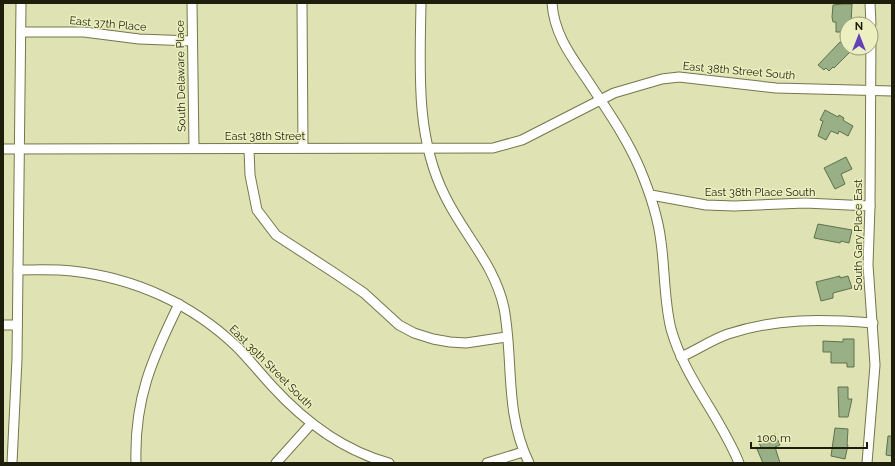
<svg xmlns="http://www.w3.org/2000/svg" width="895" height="466" viewBox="0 0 895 466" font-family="Raleway,sans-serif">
	<rect width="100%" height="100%" fill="#dfe2b2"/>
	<g fill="#99af86" stroke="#5e724b">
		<path d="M843,4H852L851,24H847V32H836V22H833L832,17L833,5Z"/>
		<path d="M840,42L850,52L834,68L833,67L829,71L826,68L824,70L818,65Z"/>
		<path d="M825,110L838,117L839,115L844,118L843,120L846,122L853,126L848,136L839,131L838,134L831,131L826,140L818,136L823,121L820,120Z"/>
		<path d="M846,157L852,169L841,174L845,184L835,189L824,168Z"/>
		<path d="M818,224L852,230L849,243L841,241L840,243L814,238Z"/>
		<path d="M840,276V278L848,276L852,288L833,293V298L821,301L816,282Z"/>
		<path d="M843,339H854V367H847V363H831V352H823V341L843,342Z"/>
		<path d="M838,387H848V399H852L848,417H839Z"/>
		<path d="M835,428L848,429L847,445H848L845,459L831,456Z"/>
		<path d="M775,434L780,445L775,447L780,463H763L757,449L761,447L758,441Z"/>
		<path d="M888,436H892V456L886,455Z"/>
	</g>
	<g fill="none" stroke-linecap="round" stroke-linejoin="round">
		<defs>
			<g id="minor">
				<path d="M192,3L194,148"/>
				<path d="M302,3L303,148"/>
				<path d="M421,3C420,68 415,137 445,196C464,235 495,265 504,308C514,362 504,411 529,463"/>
				<path d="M552,3C554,34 571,56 588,81C607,110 627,138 640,169C650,193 658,216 661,242C665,270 664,301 671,329C685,379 720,416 739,463"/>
				<path d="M870,3L871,24"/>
				<path d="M21,32H84L139,39L192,41"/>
				<path d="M3,149L493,148L522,140L614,93L662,79L679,77L776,88L892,91"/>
				<path d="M249,149L250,175L257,210L276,235L336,274L364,293L399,325L414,333L433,339L450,342L466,343L506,337"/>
				<path d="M651,195L706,205L734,206L805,203L870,206"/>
				<path d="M18,270C36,270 54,269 72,271C135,278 192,304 237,347C249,359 260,373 272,386C304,421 341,450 389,463"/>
				<path d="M3,325H17"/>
				<path d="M681,357C697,350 711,340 728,334C777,318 822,319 873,323"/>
				<path d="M12,463L17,359L21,3"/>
				<path d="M136,463C134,399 152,359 179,304"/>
				<path d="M276,463L311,424"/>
				<path d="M487,463L523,452"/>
				<path d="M867,463L875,365L868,265L870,206L871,30"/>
			</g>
		</defs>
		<use href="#minor" stroke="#75774b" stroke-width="11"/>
		<use href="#minor" stroke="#fff" stroke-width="9"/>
	</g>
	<g text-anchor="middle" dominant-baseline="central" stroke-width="3" stroke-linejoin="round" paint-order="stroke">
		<g font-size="11" fill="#1d1e0c" stroke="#ecefbf">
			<text transform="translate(108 24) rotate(5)">East 37th Place</text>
			<text transform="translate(739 71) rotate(5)">East 38th Street South</text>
			<text transform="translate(181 76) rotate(-91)">South Delaware Place</text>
			<text x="265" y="136">East 38th Street</text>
			<text x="760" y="192">East 38th Place South</text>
			<text transform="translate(858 235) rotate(-90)">South Gary Place East</text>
			<text transform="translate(271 367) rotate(45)">East 39th Street South</text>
		</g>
	</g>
	<rect width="895" height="466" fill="none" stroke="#1d1e0c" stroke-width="8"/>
	<g transform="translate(859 36)"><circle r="19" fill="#ecefbf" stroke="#999b77"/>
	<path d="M0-3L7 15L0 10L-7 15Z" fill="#6241ba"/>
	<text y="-6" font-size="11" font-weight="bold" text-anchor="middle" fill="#1d1e0c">N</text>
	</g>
	<path d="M751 442v6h116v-6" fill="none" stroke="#1d1e0c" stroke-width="2"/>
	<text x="757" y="442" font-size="12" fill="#1d1e0c" stroke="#ecefbf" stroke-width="3" paint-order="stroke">100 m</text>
</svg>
